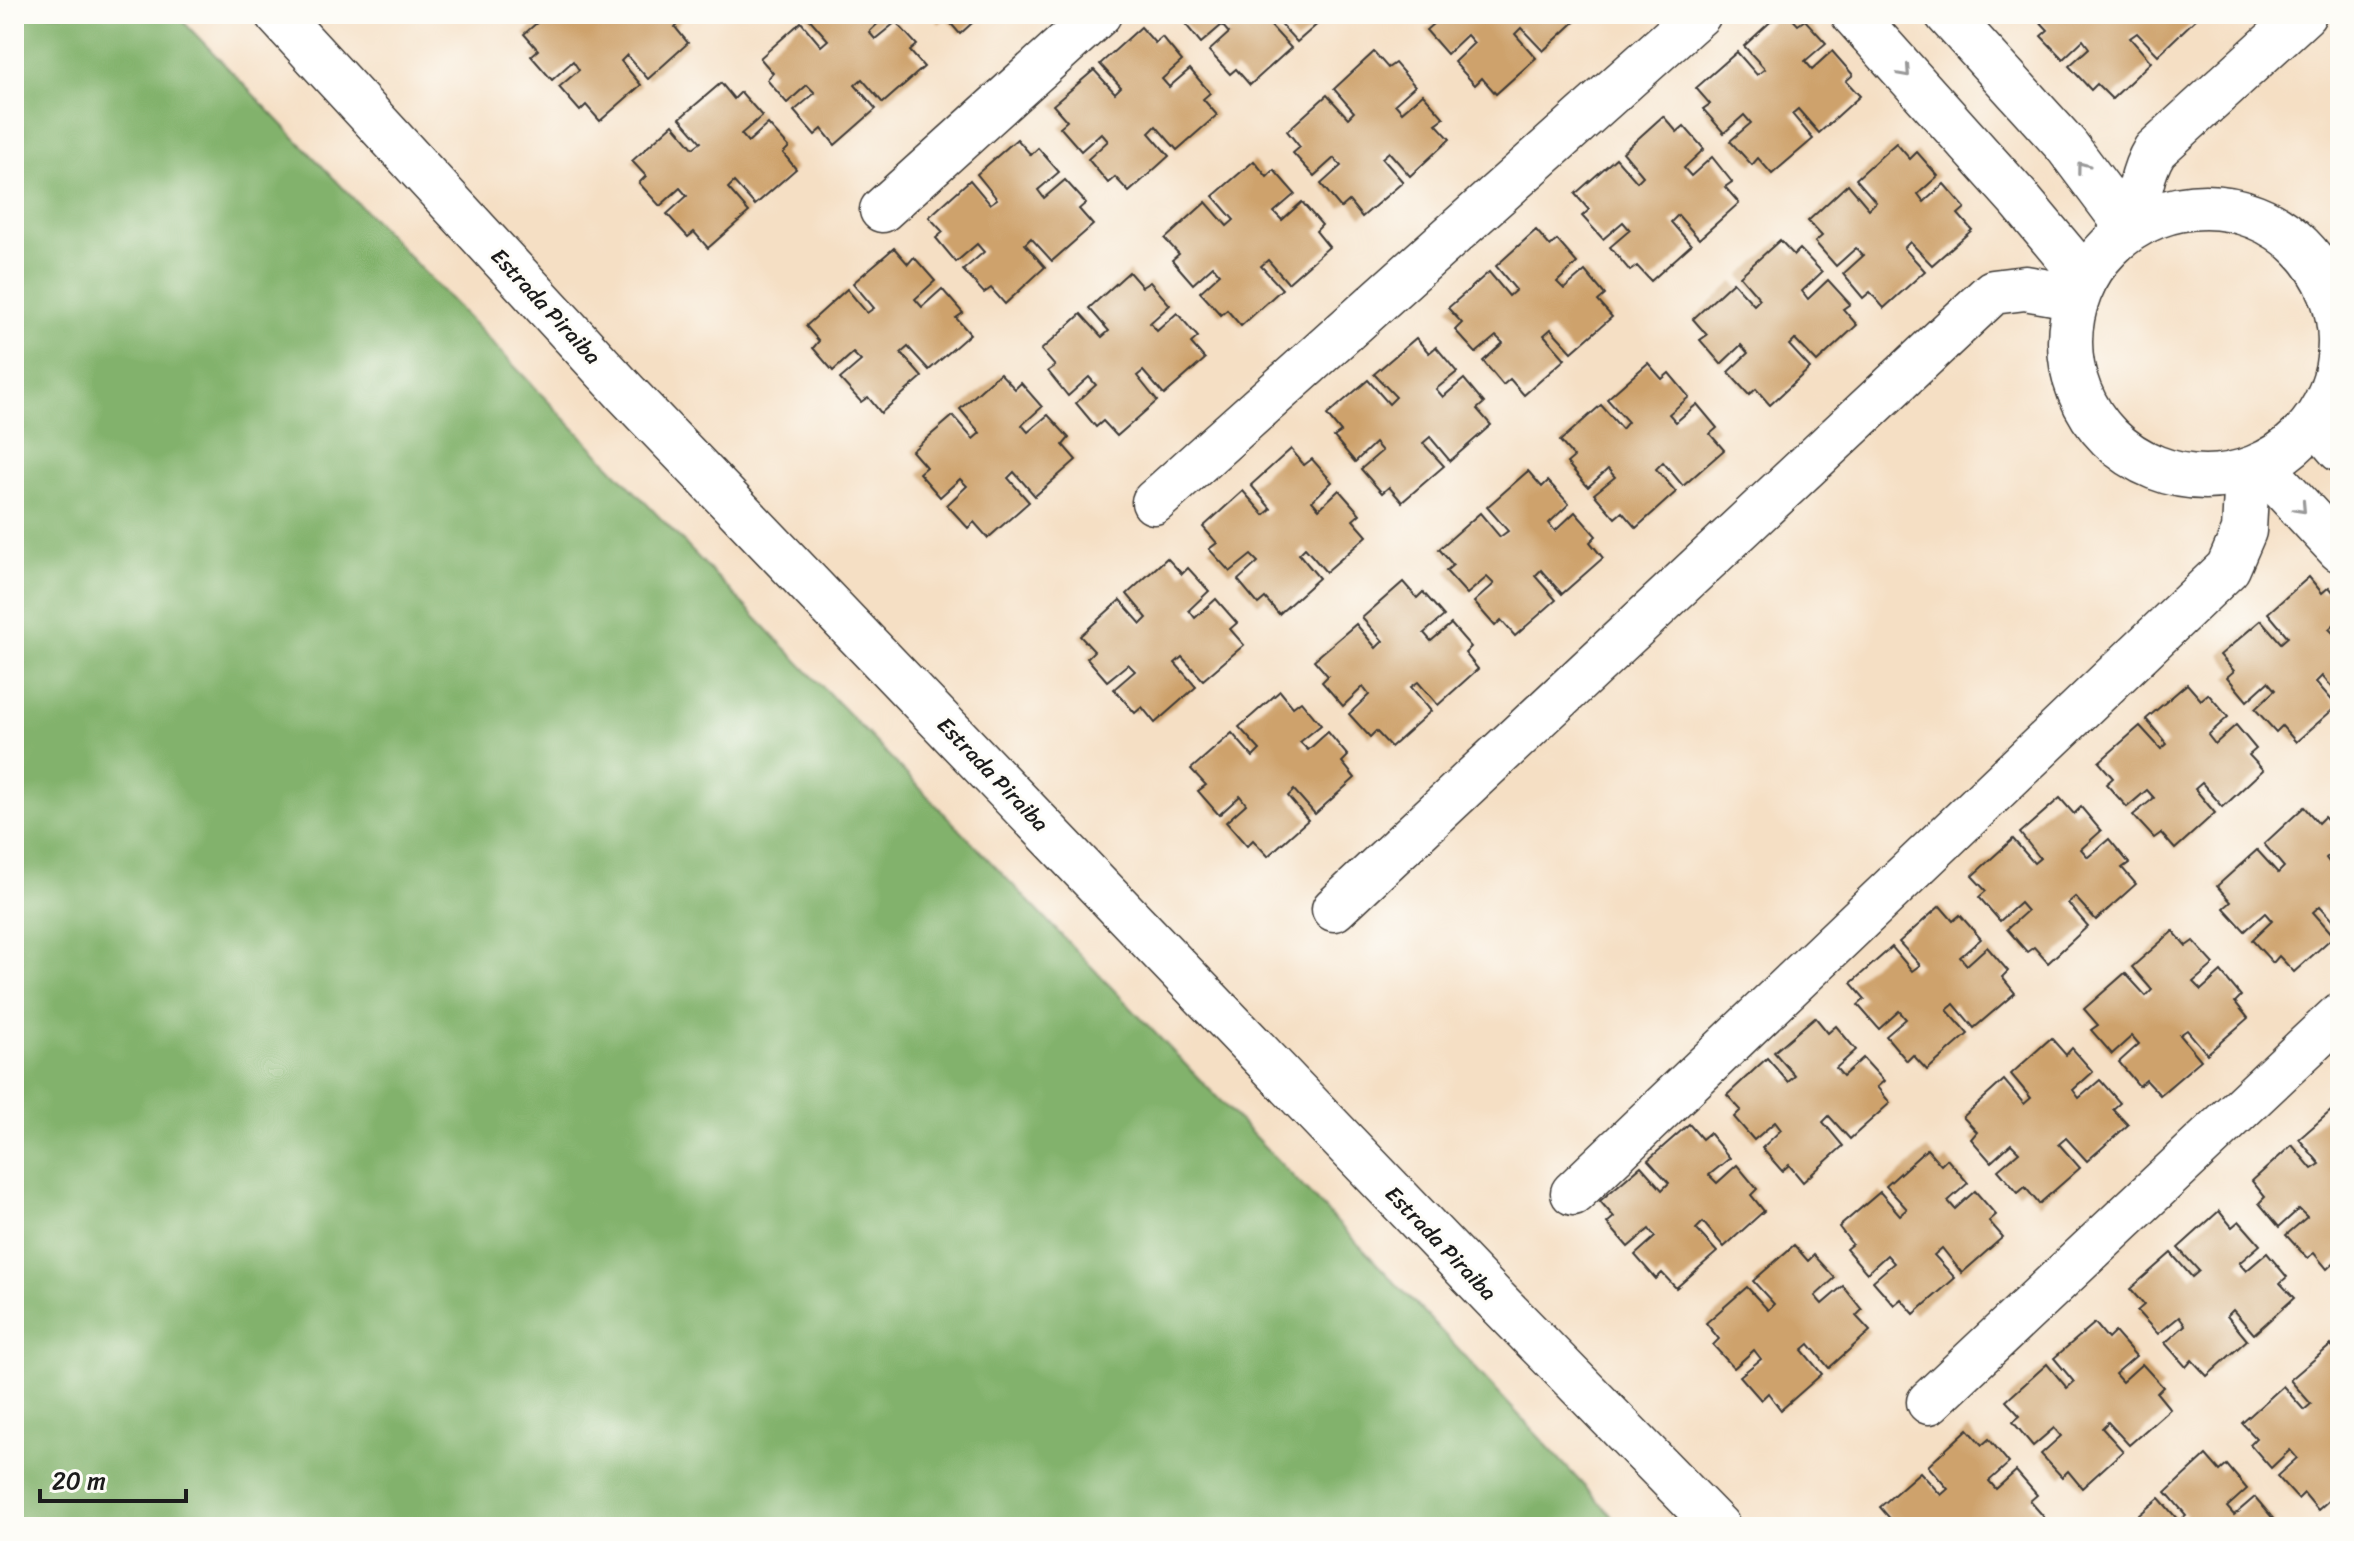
<svg xmlns="http://www.w3.org/2000/svg" width="2354" height="1541" viewBox="0 0 2354 1541" font-family="Sriracha,sans-serif">
	<rect width="100%" height="100%" fill="#fdfcf7"/>
	<filter id="ink" filterUnits="userSpaceOnUse"><feTurbulence type="fractalNoise" baseFrequency=".0125" numOctaves="2"/><feDisplacementMap in="SourceGraphic" scale="16" xChannelSelector="R" yChannelSelector="G"/><feConvolveMatrix kernelMatrix="1 2 1 2 8 2 1 2 1" color-interpolation-filters="sRGB"/></filter>
	<filter id="wash" filterUnits="userSpaceOnUse"><feTurbulence type="fractalNoise" baseFrequency=".006" numOctaves="4" result="noise"/><feDisplacementMap in="SourceGraphic" scale="32" xChannelSelector="R" yChannelSelector="G"/><feGaussianBlur stdDeviation="1.8" result="paint"/><feColorMatrix in="noise" values="0 0 0 0 0 0 0 0 0 0 0 0 0 0 0 0 0 1.4 0 .05"/><feComposite in="paint" operator="in"/></filter>
	<g filter="url(#wash)">
		<rect width="100%" height="100%" fill="#f5dfc4"/>
		<path fill="#82b26c" stroke="#4f6744" stroke-width="2" d="M14,14H176L1430,1319L1622,1527H14Z"/>
		<g id="blocks">
			<g fill="#cea26c">
				<path d="M547,14H579L586,21L592,14H675L681,21L675,27L688,43L648,79L627,55L621,61L641,85L600,121L586,105L580,111L559,87L579,70L573,61L552,80L531,56L538,50L524,34Z"/>
				<path d="M809,14H888L869,32L875,39L896,22L917,45L910,51L924,67L883,103L862,79L855,85L876,109L835,145L822,129L815,135L794,111L815,93L807,85L787,103L767,80L773,73L760,58L801,22L821,46L828,40L807,16Z"/>
				<path d="M931,14H982L960,34L946,18L939,24Z"/>
				<path d="M1187,14H1329L1297,42L1276,19L1270,25L1291,48L1250,85L1236,69L1230,74L1209,51L1229,33L1222,25L1201,43L1182,20Z"/>
				<path d="M1424,14H1583L1543,51L1521,28L1515,34L1536,58L1496,94L1482,78L1475,85L1454,62L1474,43L1467,35L1447,54L1426,30L1433,24Z"/>
				<path d="M1779,14H1788L1798,25L1805,20L1826,43L1805,61L1812,69L1832,51L1853,75L1846,81L1860,96L1819,133L1798,109L1792,114L1813,139L1772,174L1758,158L1752,165L1730,141L1751,123L1744,115L1724,133L1703,109L1710,104L1696,88L1737,52L1757,75L1765,69L1744,46Z"/>
				<path d="M2033,14H2193L2197,18L2158,55L2137,33L2130,38L2151,62L2112,99L2097,84L2091,90L2069,66L2089,48L2083,40L2063,59L2041,36L2048,30Z"/>
				<path d="M1141,27L1155,43L1162,37L1182,61L1162,79L1169,87L1190,69L1210,93L1203,99L1217,115L1177,150L1156,126L1149,133L1169,156L1129,192L1115,177L1108,183L1088,159L1108,141L1101,133L1081,151L1060,127L1067,121L1053,105L1094,70L1115,93L1121,87L1100,64Z"/>
				<path d="M1374,52L1388,68L1395,63L1415,86L1395,104L1402,112L1423,94L1444,118L1436,124L1450,139L1410,176L1389,152L1382,158L1403,182L1362,217L1349,201L1341,208L1321,184L1341,166L1334,158L1314,176L1293,153L1300,147L1287,131L1327,95L1348,118L1354,112L1334,89Z"/>
				<path d="M721,83L734,99L741,92L762,116L741,134L748,142L768,124L789,147L783,153L796,169L755,205L734,182L728,188L749,212L708,248L694,232L688,237L667,214L687,196L680,188L660,206L639,183L646,176L632,161L673,124L693,148L701,142L680,118Z"/>
				<path d="M1663,116L1677,132L1684,126L1704,149L1684,168L1691,176L1712,157L1732,182L1725,187L1739,203L1699,239L1678,215L1671,222L1691,245L1651,281L1637,266L1630,271L1610,247L1630,230L1623,222L1603,239L1582,216L1589,210L1575,194L1616,158L1637,182L1643,176L1623,152Z"/>
				<path d="M1017,139L1031,155L1038,148L1059,172L1038,190L1044,198L1065,180L1086,203L1079,209L1093,225L1052,261L1031,238L1025,244L1045,267L1005,304L991,288L984,293L963,270L984,252L977,244L956,262L936,238L943,232L929,217L970,180L990,204L997,199L977,174Z"/>
				<path d="M1896,143L1910,159L1917,152L1938,176L1918,194L1924,202L1944,184L1965,208L1958,214L1972,230L1932,265L1910,242L1904,248L1925,271L1884,308L1870,292L1863,298L1843,274L1863,256L1856,248L1836,266L1815,242L1822,236L1808,221L1848,184L1869,209L1876,202L1856,179Z"/>
				<path d="M1254,161L1267,177L1274,170L1295,194L1274,212L1282,220L1302,202L1322,225L1316,231L1329,247L1288,283L1268,260L1261,266L1282,289L1241,326L1227,310L1221,315L1200,292L1220,274L1213,266L1193,284L1172,260L1179,254L1165,239L1206,202L1227,226L1234,220L1213,196Z"/>
				<path d="M1536,230L1550,246L1557,240L1577,263L1557,282L1564,289L1585,271L1605,295L1598,301L1612,317L1572,352L1551,329L1544,335L1565,359L1524,395L1510,379L1503,385L1483,361L1503,343L1496,336L1476,353L1455,330L1462,323L1448,308L1489,272L1509,296L1516,290L1496,266Z"/>
				<path d="M1780,240L1794,255L1800,249L1822,272L1802,291L1808,299L1828,280L1850,304L1843,309L1857,325L1817,362L1795,339L1789,345L1810,368L1770,405L1756,389L1749,395L1728,372L1748,353L1741,345L1721,364L1700,340L1707,335L1693,319L1733,282L1754,305L1760,299L1740,276Z"/>
				<path d="M894,248L908,264L914,257L935,281L915,299L922,307L942,289L963,313L956,318L970,334L929,370L908,347L901,353L922,377L881,413L868,397L861,402L840,379L861,361L853,353L833,371L813,348L819,341L806,326L847,289L867,313L874,308L853,283Z"/>
				<path d="M1129,272L1142,287L1150,282L1170,305L1150,323L1157,331L1177,313L1198,337L1191,343L1205,359L1164,395L1143,371L1137,376L1157,401L1117,436L1103,421L1096,427L1076,403L1096,385L1089,377L1068,396L1048,371L1055,366L1041,350L1081,314L1102,337L1109,331L1089,308Z"/>
				<path d="M1416,338L1429,353L1436,347L1457,372L1436,389L1443,397L1464,379L1484,403L1477,409L1491,425L1450,461L1430,437L1423,443L1444,466L1402,502L1389,487L1382,493L1361,469L1382,451L1375,443L1355,462L1334,437L1341,432L1327,415L1368,380L1389,404L1396,397L1374,374Z"/>
				<path d="M1648,363L1662,379L1669,373L1689,397L1669,414L1676,422L1697,404L1717,428L1710,434L1724,450L1683,486L1663,462L1656,469L1676,492L1636,528L1622,512L1615,518L1594,494L1615,477L1608,469L1588,487L1567,463L1574,457L1560,441L1601,405L1622,429L1628,422L1607,399Z"/>
				<path d="M1000,373L1015,389L1021,383L1042,407L1022,425L1028,432L1048,415L1069,438L1063,445L1076,460L1035,496L1014,472L1008,478L1029,502L988,538L974,522L968,528L947,505L967,486L960,479L940,497L919,473L926,467L912,451L953,416L973,439L980,433L960,409Z"/>
				<path d="M1291,449L1304,465L1312,459L1332,482L1312,501L1319,509L1339,490L1360,514L1353,520L1367,536L1326,572L1305,548L1299,554L1319,578L1279,614L1265,598L1258,604L1238,580L1258,562L1251,555L1230,572L1209,549L1217,543L1203,527L1243,491L1264,515L1271,509L1251,485Z"/>
				<path d="M1528,471L1542,487L1548,481L1569,504L1549,523L1555,531L1575,512L1596,536L1590,542L1603,558L1562,594L1541,570L1535,576L1556,600L1515,636L1501,620L1495,626L1474,602L1494,584L1487,577L1467,594L1446,571L1453,565L1439,549L1480,513L1500,537L1508,531L1487,507Z"/>
				<path d="M1167,558L1182,574L1188,568L1209,591L1189,610L1195,618L1216,599L1237,623L1230,629L1244,645L1203,680L1182,657L1175,663L1196,687L1155,723L1142,707L1135,713L1114,689L1135,671L1128,664L1107,681L1087,658L1094,651L1080,636L1120,600L1141,624L1147,618L1127,594Z"/>
				<path d="M2309,577L2322,593L2329,587L2340,600V619L2329,629L2336,636L2340,633V696L2322,676L2316,682L2337,706L2296,742L2282,726L2276,732L2255,709L2275,690L2268,682L2247,701L2227,677L2234,671L2220,655L2261,620L2281,643L2288,637L2268,613Z"/>
				<path d="M1403,582L1417,598L1423,592L1444,616L1424,633L1431,641L1451,624L1471,647L1465,653L1478,669L1438,705L1418,682L1411,687L1431,711L1391,747L1376,731L1370,737L1349,714L1369,695L1363,687L1343,706L1322,682L1328,676L1314,660L1356,624L1376,648L1383,641L1362,618Z"/>
				<path d="M2187,684L2201,700L2208,694L2228,717L2208,735L2215,744L2236,725L2256,749L2249,755L2263,770L2223,807L2202,783L2195,789L2215,813L2175,849L2161,833L2154,838L2133,815L2154,798L2147,790L2127,807L2106,784L2113,778L2099,762L2140,726L2161,749L2167,744L2146,719Z"/>
				<path d="M1280,691L1293,707L1301,701L1321,725L1300,742L1308,750L1328,732L1348,756L1342,762L1355,778L1315,814L1294,790L1288,796L1308,820L1268,856L1253,840L1247,846L1226,822L1246,804L1240,796L1219,815L1198,791L1206,785L1191,769L1232,733L1253,757L1260,750L1239,727Z"/>
				<path d="M2060,798L2074,814L2081,807L2101,831L2081,849L2088,857L2109,839L2129,863L2122,868L2136,884L2096,920L2075,897L2068,903L2088,926L2048,963L2034,947L2027,952L2007,929L2027,911L2020,903L2000,921L1979,897L1986,891L1972,876L2013,839L2034,863L2040,858L2020,833Z"/>
				<path d="M2304,807L2318,823L2324,817L2340,834V845L2326,858L2332,866L2340,859V928L2320,906L2313,912L2334,936L2294,972L2279,956L2273,963L2252,940L2272,921L2265,913L2245,931L2224,908L2231,902L2217,886L2257,850L2278,873L2284,867L2264,844Z"/>
				<path d="M1940,906L1953,921L1960,915L1981,939L1960,957L1967,965L1987,947L2008,971L2002,977L2015,993L1974,1028L1954,1004L1947,1010L1968,1034L1927,1070L1913,1055L1907,1061L1886,1036L1906,1019L1899,1011L1879,1029L1858,1005L1865,999L1851,983L1892,947L1912,971L1920,965L1899,942Z"/>
				<path d="M2173,931L2186,946L2193,941L2214,964L2193,982L2201,990L2221,972L2241,996L2235,1002L2248,1018L2207,1054L2187,1030L2180,1035L2201,1060L2160,1095L2146,1080L2139,1086L2119,1062L2139,1044L2132,1036L2112,1054L2091,1030L2098,1025L2084,1009L2125,973L2146,996L2152,990L2132,967Z"/>
				<path d="M1815,1017L1828,1033L1836,1026L1856,1050L1836,1068L1843,1076L1863,1058L1884,1081L1877,1087L1890,1103L1850,1139L1829,1116L1823,1122L1843,1146L1803,1182L1789,1165L1782,1171L1762,1148L1781,1130L1775,1122L1754,1140L1734,1117L1741,1110L1727,1095L1767,1058L1788,1082L1795,1076L1774,1052Z"/>
				<path d="M2051,1038L2066,1055L2072,1048L2093,1072L2073,1090L2079,1098L2100,1080L2120,1103L2113,1109L2128,1125L2087,1161L2066,1138L2059,1144L2080,1168L2039,1204L2025,1187L2018,1193L1998,1170L2019,1152L2011,1144L1991,1162L1971,1139L1977,1132L1963,1117L2004,1080L2024,1104L2031,1098L2011,1074Z"/>
				<path d="M2340,1103V1257L2327,1269L2314,1253L2307,1258L2286,1235L2307,1217L2299,1209L2279,1227L2259,1203L2265,1197L2252,1181L2292,1145L2312,1169L2320,1164L2299,1139Z"/>
				<path d="M1689,1124L1702,1139L1709,1133L1730,1158L1709,1175L1717,1183L1737,1165L1757,1189L1751,1195L1764,1211L1724,1247L1703,1222L1696,1229L1717,1252L1676,1288L1662,1273L1656,1279L1635,1255L1655,1237L1649,1229L1628,1247L1607,1223L1614,1217L1600,1201L1641,1166L1662,1190L1669,1183L1648,1160Z"/>
				<path d="M1927,1149L1941,1165L1947,1159L1968,1183L1948,1201L1955,1209L1975,1191L1996,1215L1989,1221L2003,1237L1962,1273L1942,1248L1934,1255L1955,1278L1914,1314L1901,1299L1894,1305L1873,1281L1894,1263L1887,1255L1867,1273L1846,1249L1852,1244L1839,1227L1880,1192L1900,1215L1907,1209L1886,1186Z"/>
				<path d="M2219,1211L2232,1227L2239,1221L2260,1245L2239,1263L2246,1271L2267,1253L2287,1277L2280,1283L2294,1298L2254,1334L2233,1310L2227,1316L2247,1340L2207,1376L2192,1360L2186,1367L2165,1343L2185,1325L2179,1317L2158,1334L2137,1311L2144,1305L2130,1289L2171,1253L2192,1277L2199,1271L2178,1248Z"/>
				<path d="M1794,1245L1808,1261L1814,1255L1835,1278L1815,1296L1822,1304L1843,1286L1862,1310L1856,1316L1870,1331L1829,1368L1809,1344L1802,1350L1822,1374L1781,1410L1768,1393L1761,1400L1740,1376L1761,1359L1754,1350L1734,1368L1713,1345L1719,1339L1706,1323L1747,1287L1768,1310L1774,1304L1753,1281Z"/>
				<path d="M2095,1323L2108,1339L2115,1332L2136,1356L2115,1374L2122,1382L2142,1364L2163,1387L2157,1393L2170,1409L2129,1445L2108,1422L2102,1428L2123,1451L2082,1488L2068,1471L2062,1477L2041,1454L2061,1436L2054,1428L2033,1446L2013,1422L2020,1416L2006,1401L2047,1364L2067,1388L2074,1382L2054,1358Z"/>
				<path d="M2331,1345L2340,1355V1490L2318,1510L2304,1493L2298,1499L2277,1476L2297,1458L2290,1450L2271,1468L2250,1444L2256,1438L2242,1423L2283,1386L2304,1410L2311,1404L2290,1380Z"/>
				<path d="M1968,1429L1982,1445L1989,1439L2009,1463L1989,1481L1996,1489L2016,1471L2037,1495L2030,1501L2044,1517L2032,1527H1889L1894,1523L1880,1507L1920,1472L1941,1495L1948,1489L1928,1466Z"/>
				<path d="M2206,1455L2220,1471L2227,1465L2247,1489L2227,1507L2234,1515L2255,1497L2275,1521L2268,1527H2125L2159,1498L2179,1521L2186,1515L2166,1492Z"/>
			</g>
		</g>
	</g>
	<g filter="url(#ink)">
		<use href="#blocks" fill-opacity="0" stroke="#3d3935" stroke-width="2"/>
		<g fill="none" stroke-linecap="round" stroke-linejoin="round">
			<defs>
				<g id="minor">
					<path d="M277,14L625,392L1492,1296L1718,1527"/>
					<path d="M1853,14L2019,199L2085,278"/>
					<path d="M1947,14L2066,145L2129,229"/>
					<circle cx="2205" cy="342" r="135"/>
					<path d="M882,210L1099,14"/>
					<path d="M2137,224C2138,197 2141,173 2155,150L2304,14"/>
					<path d="M2340,417L2316,422L2340,450"/>
					<path d="M2262,466L2340,550"/>
					<path d="M1154,502L1699,14"/>
					<path d="M1334,909L1993,292L2025,288L2077,297"/>
					<path d="M1573,1193L2228,568L2244,531L2247,472"/>
					<path d="M1929,1402L2340,1015"/>
				</g>
			</defs>
			<use href="#minor" stroke="#3d3935" stroke-width="47"/>
			<use href="#minor" stroke="#fff" stroke-width="44"/>
		</g>
		<defs><path id="oneway-chevron" d="M-2-3.5L2.5 0L-2 3.5" fill="none" stroke-width="1.6" stroke-linecap="round" stroke-linejoin="round" transform="scale(2)"/></defs>
		<g stroke="#999">
			<use href="#oneway-chevron" transform="translate(1905 72) rotate(48)"/>
			<use href="#oneway-chevron" transform="translate(2082 167) rotate(-127)"/>
			<use href="#oneway-chevron" transform="translate(2301 508) rotate(47)"/>
		</g>
	</g>
	<g text-anchor="middle" dominant-baseline="central" stroke-width="6" stroke-linejoin="round" paint-order="stroke">
		<g font-size="22" fill="#1c1c1c" stroke="#fdfcf7">
			<text transform="translate(546 306) rotate(47)">Estrada Piraiba</text>
			<text transform="translate(993 774) rotate(46)">Estrada Piraiba</text>
			<text transform="translate(1441 1243) rotate(46)">Estrada Piraiba</text>
		</g>
	</g>
	<rect width="2354" height="1541" fill="none" stroke="#fdfcf7" stroke-width="48"/>
	<path d="M40 1489v12h146v-12" fill="none" stroke="#1c1c1c" stroke-width="4"/>
	<text x="52" y="1489" font-size="24" fill="#1c1c1c" stroke="#fdfcf7" stroke-width="6" paint-order="stroke">20 m</text>
</svg>
